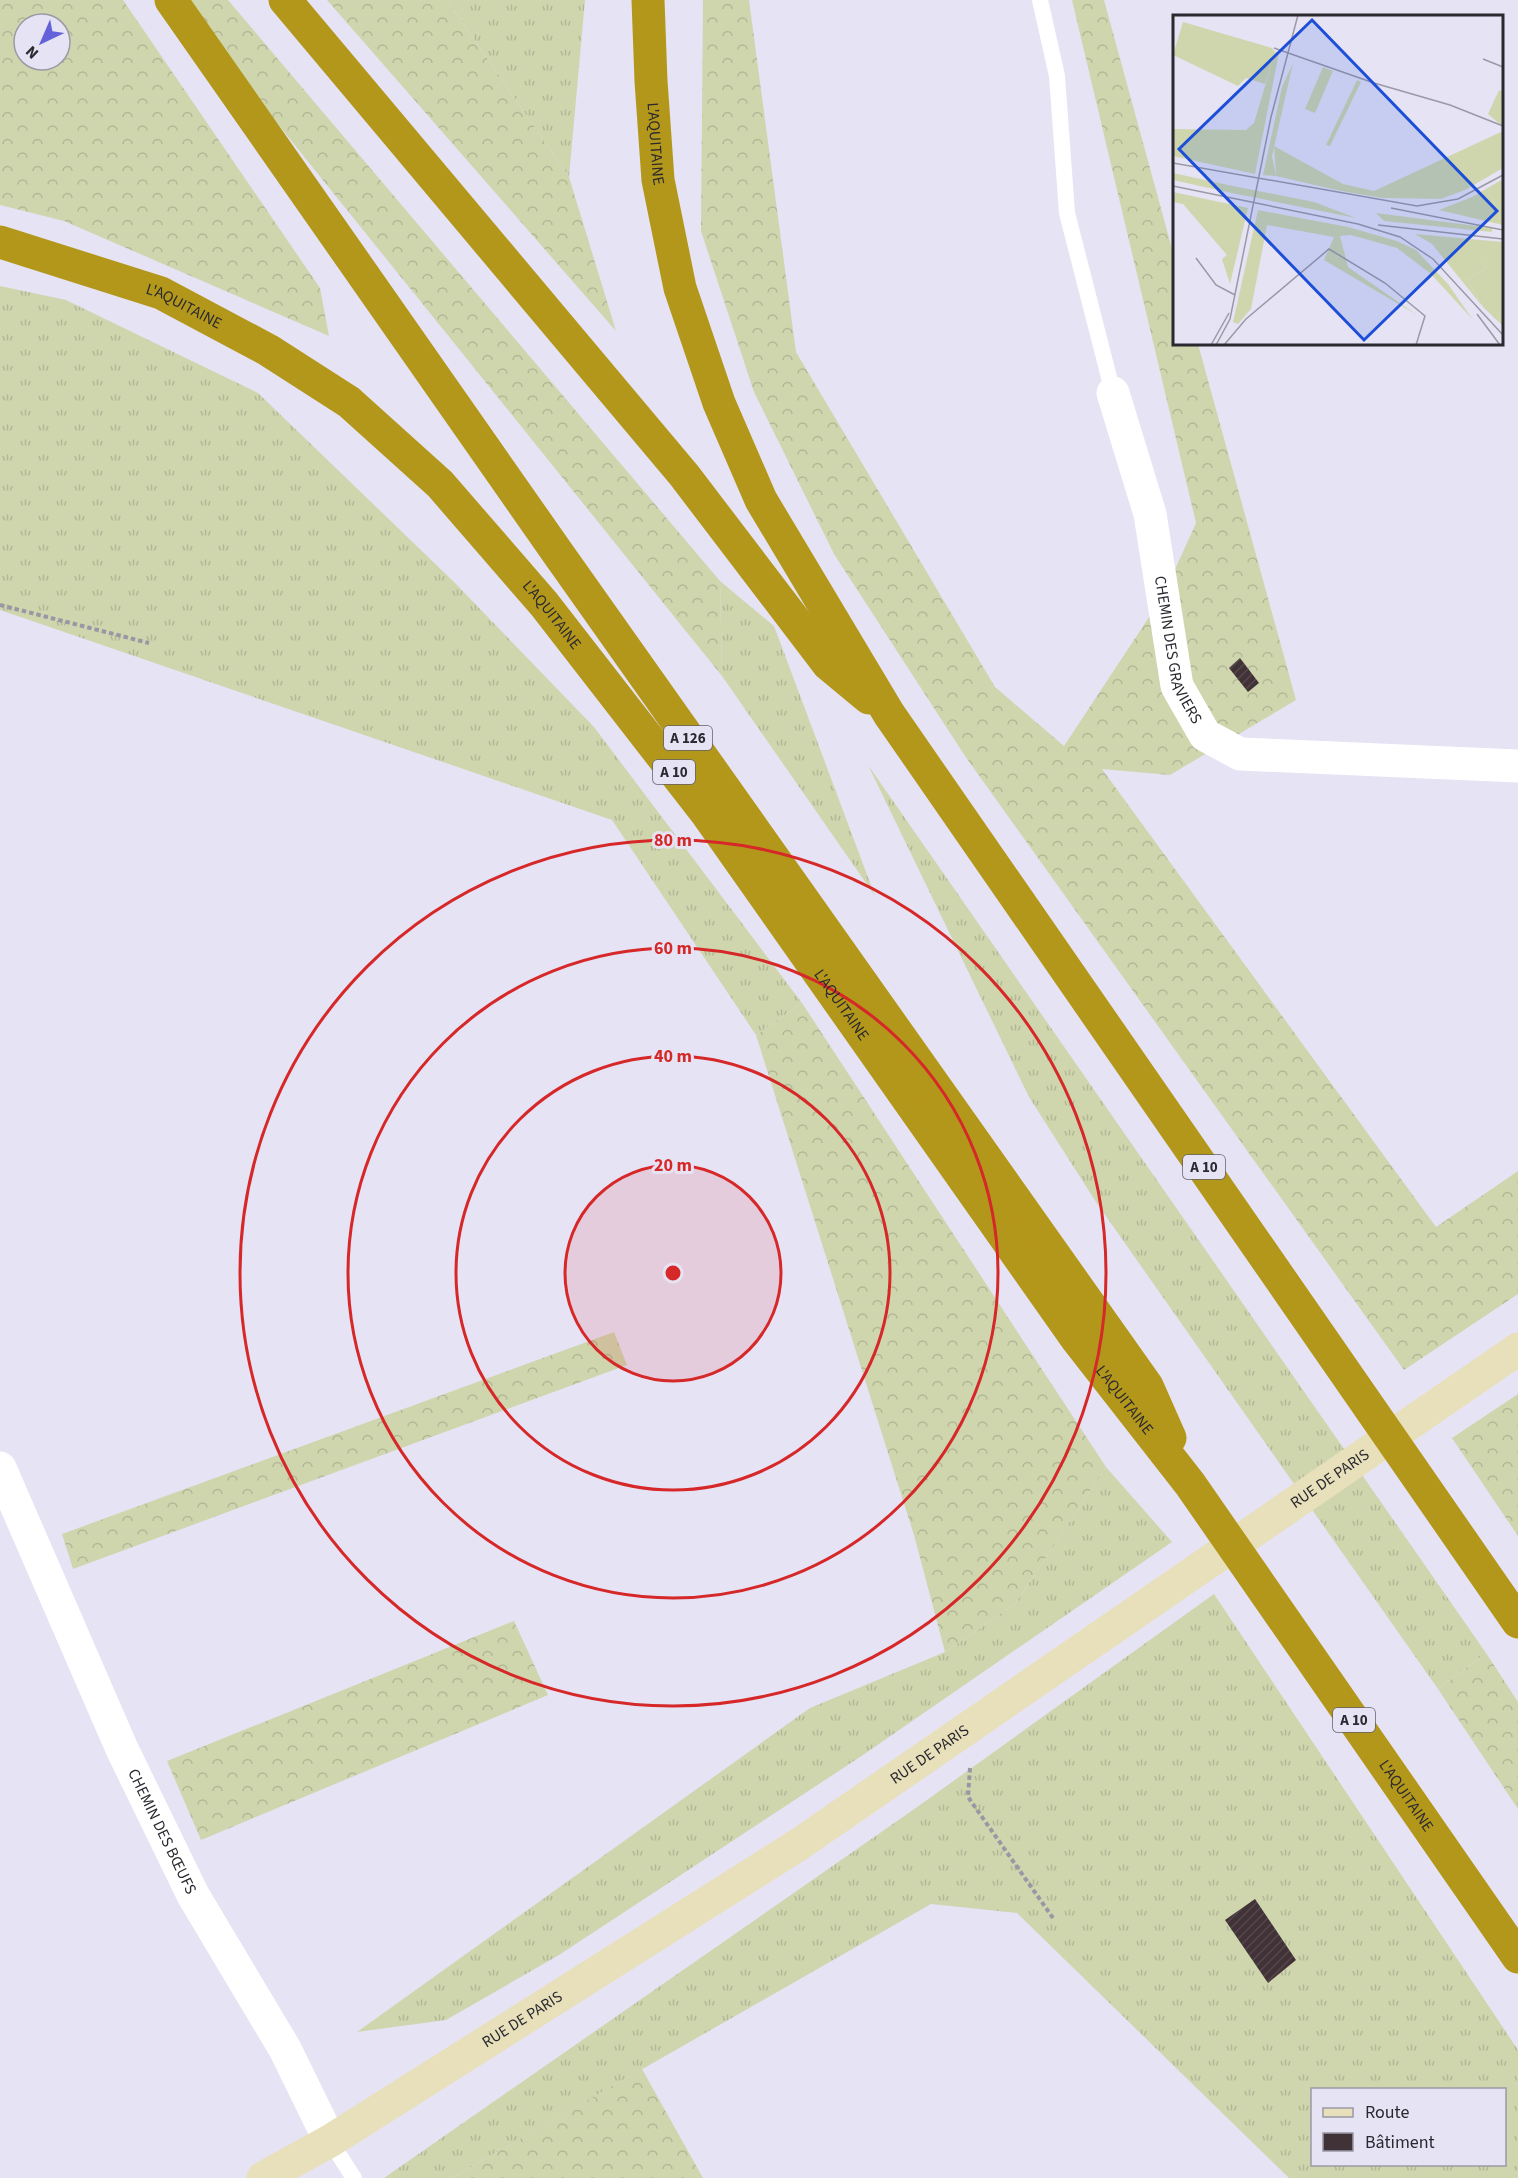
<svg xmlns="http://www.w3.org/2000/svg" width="1518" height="2178" viewBox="0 0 1518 2178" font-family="'Source Sans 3',sans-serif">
	<defs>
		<pattern id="grass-tufts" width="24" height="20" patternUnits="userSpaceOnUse" patternTransform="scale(1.5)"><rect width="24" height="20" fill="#cfd6ae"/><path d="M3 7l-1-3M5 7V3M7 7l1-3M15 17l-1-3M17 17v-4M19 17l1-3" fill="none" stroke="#b2b896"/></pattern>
		<pattern id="forest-crowns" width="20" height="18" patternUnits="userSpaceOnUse" patternTransform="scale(1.5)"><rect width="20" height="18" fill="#cfd6ae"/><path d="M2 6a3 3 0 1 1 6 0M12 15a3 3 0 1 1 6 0" fill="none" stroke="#b2b896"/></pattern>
		<pattern id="building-hatch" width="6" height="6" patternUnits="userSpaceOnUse" patternTransform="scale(1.5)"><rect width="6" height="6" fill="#413237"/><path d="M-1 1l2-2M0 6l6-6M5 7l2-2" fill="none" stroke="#54474c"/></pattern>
	</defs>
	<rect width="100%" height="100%" fill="#e6e3f5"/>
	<g fill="url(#grass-tufts)" fill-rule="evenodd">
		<path d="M447,0H585L569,177Z"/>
		<path d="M0,286L66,300L258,393L453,581L594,727L802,1003L756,1035L612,820L0,610Z"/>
		<path d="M720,581L774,626L875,896L722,676Z"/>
		<path d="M868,765L1486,1653L1438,1689L1096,1202L1029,1097Z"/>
		<path d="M1106,1467L1172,1542L860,1757L559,1955L446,2020L357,2032L810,1708L945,1652L1015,1604Z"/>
		<path d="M1214,1594L1518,2050V2178H1289L1017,1913L931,1904L452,2178H384L913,1810ZM1312,2090H1504V2164H1312Z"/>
	</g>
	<g fill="url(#forest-crowns)" fill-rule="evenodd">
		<path d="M0,0H123L320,288L329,336L64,221L0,205ZM24,24H60V60H24Z"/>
		<path d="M178,0H228L720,581L722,676Z"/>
		<path d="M327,0H447L569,177L616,331Z"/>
		<path d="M703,0H749L796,352L995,687L1064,746L1163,596L1196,523L1072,0H1104L1174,256V344H1198L1296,700L1170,775L1102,769L1436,1227L1518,1171V1294L1404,1370L965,756L834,554L754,392L701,231Z"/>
		<path d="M802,1003L1106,1467L1015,1604L945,1652L914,1535L756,1035Z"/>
		<path d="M614,1332L627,1365L73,1569L62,1534Z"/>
		<path d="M1518,1394V1536L1452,1438Z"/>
		<path d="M514,1621L548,1695L201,1840L167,1761Z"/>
		<path d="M1486,1653L1518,1702V1809L1438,1689Z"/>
		<path d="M642,2069L703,2178H452Z"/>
	</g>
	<g fill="url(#building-hatch)">
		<path d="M1240,658L1259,683L1248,692L1229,668Z"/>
		<path d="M1255,1899L1296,1960L1268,1983L1225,1920Z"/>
	</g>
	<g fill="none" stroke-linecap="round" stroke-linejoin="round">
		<g stroke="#9997a4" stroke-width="4" stroke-dasharray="4.5 3" stroke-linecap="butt">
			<path d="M0,605L149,643"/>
			<path d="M970,1768L968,1797L1053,1918"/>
		</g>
		<g stroke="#fff" stroke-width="16">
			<path d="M1040,0L1057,76L1067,213L1113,393"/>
			<path d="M330,2141L354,2178"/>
		</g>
		<g stroke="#fff" stroke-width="33">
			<path id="s1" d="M1113,393L1150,514L1177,686L1205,735L1240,754L1518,766"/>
			<path id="s2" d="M0,1468L122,1749L193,1895L285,2049L330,2141"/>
		</g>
		<path stroke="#e8e0bb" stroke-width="33" id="s3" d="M263,2178L330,2141L798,1845L1518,1349"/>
		<g stroke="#b3971b" stroke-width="33">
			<path d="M171,0L557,552L1147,1386L1170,1438"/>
			<path d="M285,0L684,475L828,664L869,698"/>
			<path id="s4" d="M648,0L651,81L658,180L680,288L719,403L761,500L889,714L1518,1622"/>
			<path id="s5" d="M0,242L161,293L268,350L349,402L440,484L544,604L707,814L1076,1338L1190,1484L1518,1957"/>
		</g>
	</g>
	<circle cx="673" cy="1273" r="108" fill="#d62828" fill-opacity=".12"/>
	<g fill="none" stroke="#d62828" stroke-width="3">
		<circle cx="673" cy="1273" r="108"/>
		<circle cx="673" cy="1273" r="217"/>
		<circle cx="673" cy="1273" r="325"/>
		<circle cx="673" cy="1273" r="433"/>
	</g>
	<g text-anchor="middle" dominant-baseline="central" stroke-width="6" stroke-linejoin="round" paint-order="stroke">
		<g fill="#e6e3f5" stroke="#62616b" stroke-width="1.5">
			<rect x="664" y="726" width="48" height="24" rx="4.5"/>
			<rect x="653" y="760" width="42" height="24" rx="4.5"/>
			<rect x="1183" y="1155" width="42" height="24" rx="4.5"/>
			<rect x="1333" y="1708" width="42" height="24" rx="4.5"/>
		</g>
		<g font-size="15" font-weight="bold" fill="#2a2930">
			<text x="688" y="738">A 126</text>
			<text x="674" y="772">A 10</text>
			<text x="1204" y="1167">A 10</text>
			<text x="1354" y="1720">A 10</text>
		</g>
		<g font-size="16" fill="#2a2930" stroke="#e6e3f5">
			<text stroke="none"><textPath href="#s4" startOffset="144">L'AQUITAINE</textPath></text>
			<text stroke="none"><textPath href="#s5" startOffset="195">L'AQUITAINE</textPath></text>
			<text stroke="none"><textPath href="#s5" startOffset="681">L'AQUITAINE</textPath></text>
			<text stroke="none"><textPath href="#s1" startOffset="266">CHEMIN DES GRAVIERS</textPath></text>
			<text stroke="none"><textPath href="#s5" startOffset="1167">L'AQUITAINE</textPath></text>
			<text stroke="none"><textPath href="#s5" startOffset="1653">L'AQUITAINE</textPath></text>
			<text stroke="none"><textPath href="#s3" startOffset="1276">RUE DE PARIS</textPath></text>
			<text stroke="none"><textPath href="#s3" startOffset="790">RUE DE PARIS</textPath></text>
			<text stroke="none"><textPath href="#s5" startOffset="2139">L'AQUITAINE</textPath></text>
			<text stroke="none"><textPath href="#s2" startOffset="398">CHEMIN DES BŒUFS</textPath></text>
			<text stroke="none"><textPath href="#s3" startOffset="304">RUE DE PARIS</textPath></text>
		</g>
	</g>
	<g transform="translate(1173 15)">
		<rect width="330" height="330" fill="#e6e3f5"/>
		<path d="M102,37L106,38L82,159L0,141V114L73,115L81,108ZM120,48L99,141L103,161L90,160L109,72ZM330,116V153L292,175L268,184L210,183L168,176L170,169L201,176ZM55,170L141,187L183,203L54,177ZM259,229L306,238L313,253L294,265L310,292Z" fill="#cfd6ae"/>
		<path d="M10,7L99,33L102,37L92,69L73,63L65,71L0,40ZM150,52L160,56L142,98L132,94ZM184,65L188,67L157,131L153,130ZM326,75L330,77V112L315,99ZM101,131L170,169L168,176L103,161ZM0,158L55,170L54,177L0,165ZM330,164V210L266,195L299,182ZM0,177L75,193L57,269L49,244L54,240L10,189L0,187ZM85,195L175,212L224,226L243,235L275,269L300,305L258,259L224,233L178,220L167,221L175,252L244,300L151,245L161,222L94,210L78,294L65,309L60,307ZM203,198L319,213V217L211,206ZM242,219L330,227V311L310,292L294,265L313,253L306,239L259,229Z" fill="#cfd6ae"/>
		<path fill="none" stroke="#9b99a6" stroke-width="1.5" d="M101,33L201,68L277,90L330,111M310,44L330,52M0,148L244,191L285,184L330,160M0,171L185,209L227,222L260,244L330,320M218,193L330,215M205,210L330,224M23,243L43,270L62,280M304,299L327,330M38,330L56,298M43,330L57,304L98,102L125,0M51,330L73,304L156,234L212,268L252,301L243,330"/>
		<path fill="#1d4ed8" fill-opacity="0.15" stroke="#1d4ed8" stroke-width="3" d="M139,5L324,196L191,325L6,134Z"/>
		<rect width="330" height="330" fill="none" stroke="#2a2930" stroke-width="3"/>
	</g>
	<circle cx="673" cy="1273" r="9" fill="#d62828" stroke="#e6e3f5" stroke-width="3"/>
	<g font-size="18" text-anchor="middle" font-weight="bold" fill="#d62828" stroke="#e6e3f5" stroke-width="6" stroke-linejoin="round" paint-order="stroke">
		<text x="673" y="846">80 m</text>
		<text x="673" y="954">60 m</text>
		<text x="673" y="1062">40 m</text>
		<text x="673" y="1171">20 m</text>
	</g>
	<rect x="1311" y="2088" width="195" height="78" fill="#e6e3f5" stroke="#9b99a6" stroke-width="1.5"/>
	<rect x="1323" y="2108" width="30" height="9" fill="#e8e0bb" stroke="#9b99a6" stroke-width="1.5"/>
	<text x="1365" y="2118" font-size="18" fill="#2a2930">Route</text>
	<rect x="1323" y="2133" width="30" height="18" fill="#413237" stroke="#9b99a6" stroke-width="1.5"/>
	<text x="1365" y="2148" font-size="18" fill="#2a2930">Bâtiment</text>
	<g transform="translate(42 42) rotate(224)"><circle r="28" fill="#e6e3f5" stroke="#9b99a6" stroke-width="1.5"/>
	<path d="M0-4.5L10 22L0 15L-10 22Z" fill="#6362db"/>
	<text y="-9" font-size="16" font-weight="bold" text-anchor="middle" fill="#2a2930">N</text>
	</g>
</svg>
